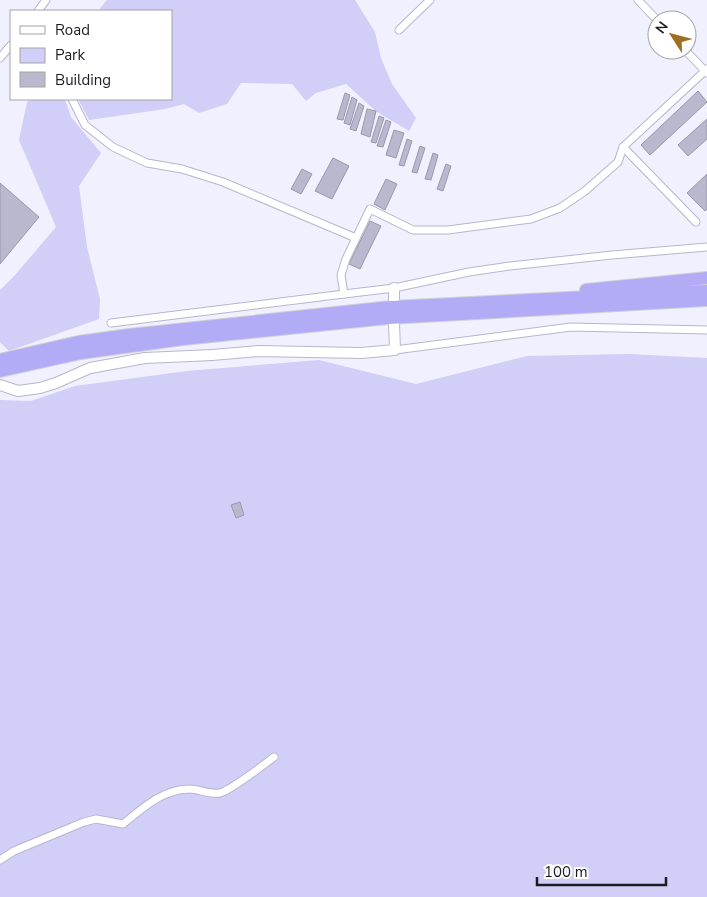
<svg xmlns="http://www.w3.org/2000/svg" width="707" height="897" viewBox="0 0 707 897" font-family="'Nunito Sans',sans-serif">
	<rect width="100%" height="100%" fill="#f1f0fe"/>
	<g fill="#d1cef8">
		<path d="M107,0H355L375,32L381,58L392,84L416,118L409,131L377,112L346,84L316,93L306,101L292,84L241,83L227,104L199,113L184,104L165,109L89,120L78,99H171V11H98Z"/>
		<path d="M31,99H65L71,117L101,153L79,186L87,247L100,299L99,319L9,351L0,342V290L16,274L56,227L19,140L27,102Z"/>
		<path d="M629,354L707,358V897H0V400L31,401L75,386L187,371L258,365L319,360L416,384L527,356Z"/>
	</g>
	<g fill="#bab8ce" stroke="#9998ac">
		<path d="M698,91L707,102L650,155L641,145Z"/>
		<path d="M345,93L350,95L343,120L337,119Z"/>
		<path d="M352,97L357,100L350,125L344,123Z"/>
		<path d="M359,103L364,106L356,131L350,129Z"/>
		<path d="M367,109L376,111L370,137L361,134Z"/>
		<path d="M379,116L384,118L376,143L371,142Z"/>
		<path d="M707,119V139L688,156L678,145Z"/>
		<path d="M386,120L391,122L383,147L377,146Z"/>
		<path d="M394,130L404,133L396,158L386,155Z"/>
		<path d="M407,139L412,141L404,166L399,165Z"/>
		<path d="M420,146L425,148L417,173L412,172Z"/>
		<path d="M433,153L438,155L431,180L425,179Z"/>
		<path d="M333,158L349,166L332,199L315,191Z"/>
		<path d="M446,164L451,166L443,191L437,189Z"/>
		<path d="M302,169L312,174L301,194L291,189Z"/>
		<path d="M707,174V209L705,211L687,193Z"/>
		<path d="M386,179L397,184L385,210L374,204Z"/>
		<path d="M0,183L39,217L0,264Z"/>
		<path d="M370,221L381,226L360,269L349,264Z"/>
		<path d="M240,502L244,515L236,518L231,505Z"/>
	</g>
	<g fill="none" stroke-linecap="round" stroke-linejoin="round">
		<defs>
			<g id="street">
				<path d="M638,0L657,20"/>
				<path d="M38,11L46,0"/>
				<path d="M399,30L430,0"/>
				<path d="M685,50L707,73"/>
				<path d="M0,58L11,45"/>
				<path d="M707,69L623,147L618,162L585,191L560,208L531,219L448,230H413L370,209L346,259L341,275L344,294L394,288L469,272L510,266L612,255L707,247"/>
				<path d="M72,99L85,125L113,147L147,163L182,169L223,182L356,238"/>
				<path d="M623,147L696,222"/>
				<path d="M111,323L344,294"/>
				<path d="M395,350L571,327L707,330"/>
				<path d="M0,860L14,851L84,822L96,819L123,824C143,808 161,790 189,789C199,789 211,795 220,793C229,791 265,764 274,757"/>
			</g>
			<g id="secondary">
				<path d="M394,288V301"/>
				<path d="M0,385L18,391L40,388L56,383L90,368L145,358L212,355L258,351L361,353L395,350L394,323"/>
			</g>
			<g id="highway">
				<path d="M586,290L707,278"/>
				<path d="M0,360L78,342L129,335L391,307L707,291"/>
				<path d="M0,371L81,353L183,339L388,318L707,300"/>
			</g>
		</defs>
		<use href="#street" stroke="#b7b6cb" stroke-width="9"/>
		<use href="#secondary" stroke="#b7b6cb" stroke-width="12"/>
		<use href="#highway" stroke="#d2d1d3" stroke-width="14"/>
		<use href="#street" stroke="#fff" stroke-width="7"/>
		<use href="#secondary" stroke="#fff" stroke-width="10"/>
		<use href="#highway" stroke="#b2abf5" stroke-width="12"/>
	</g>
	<rect x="10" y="10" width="162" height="90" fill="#ffffff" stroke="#a4a4a7"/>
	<rect x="20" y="26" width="25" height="8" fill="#ffffff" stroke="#a4a4a7"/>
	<text x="55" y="35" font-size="15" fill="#1c1b23">Road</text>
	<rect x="20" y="48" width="25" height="15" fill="#d1cef8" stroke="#a4a4a7"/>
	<text x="55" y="60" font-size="15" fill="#1c1b23">Park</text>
	<rect x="20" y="72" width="25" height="15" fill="#bab8ce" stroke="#a4a4a7"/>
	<text x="55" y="85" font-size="15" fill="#1c1b23">Building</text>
	<g transform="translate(672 35) rotate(306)"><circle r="24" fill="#ffffff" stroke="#a4a4a7"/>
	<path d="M0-4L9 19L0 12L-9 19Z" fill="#9c701f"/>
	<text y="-8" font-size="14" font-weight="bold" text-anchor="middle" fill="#1c1b23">N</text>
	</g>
	<path d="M537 877v8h129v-8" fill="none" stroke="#1c1b23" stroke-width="2.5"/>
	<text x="544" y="877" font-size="15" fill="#1c1b23" stroke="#ffffff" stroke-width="4" paint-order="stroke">100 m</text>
</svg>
